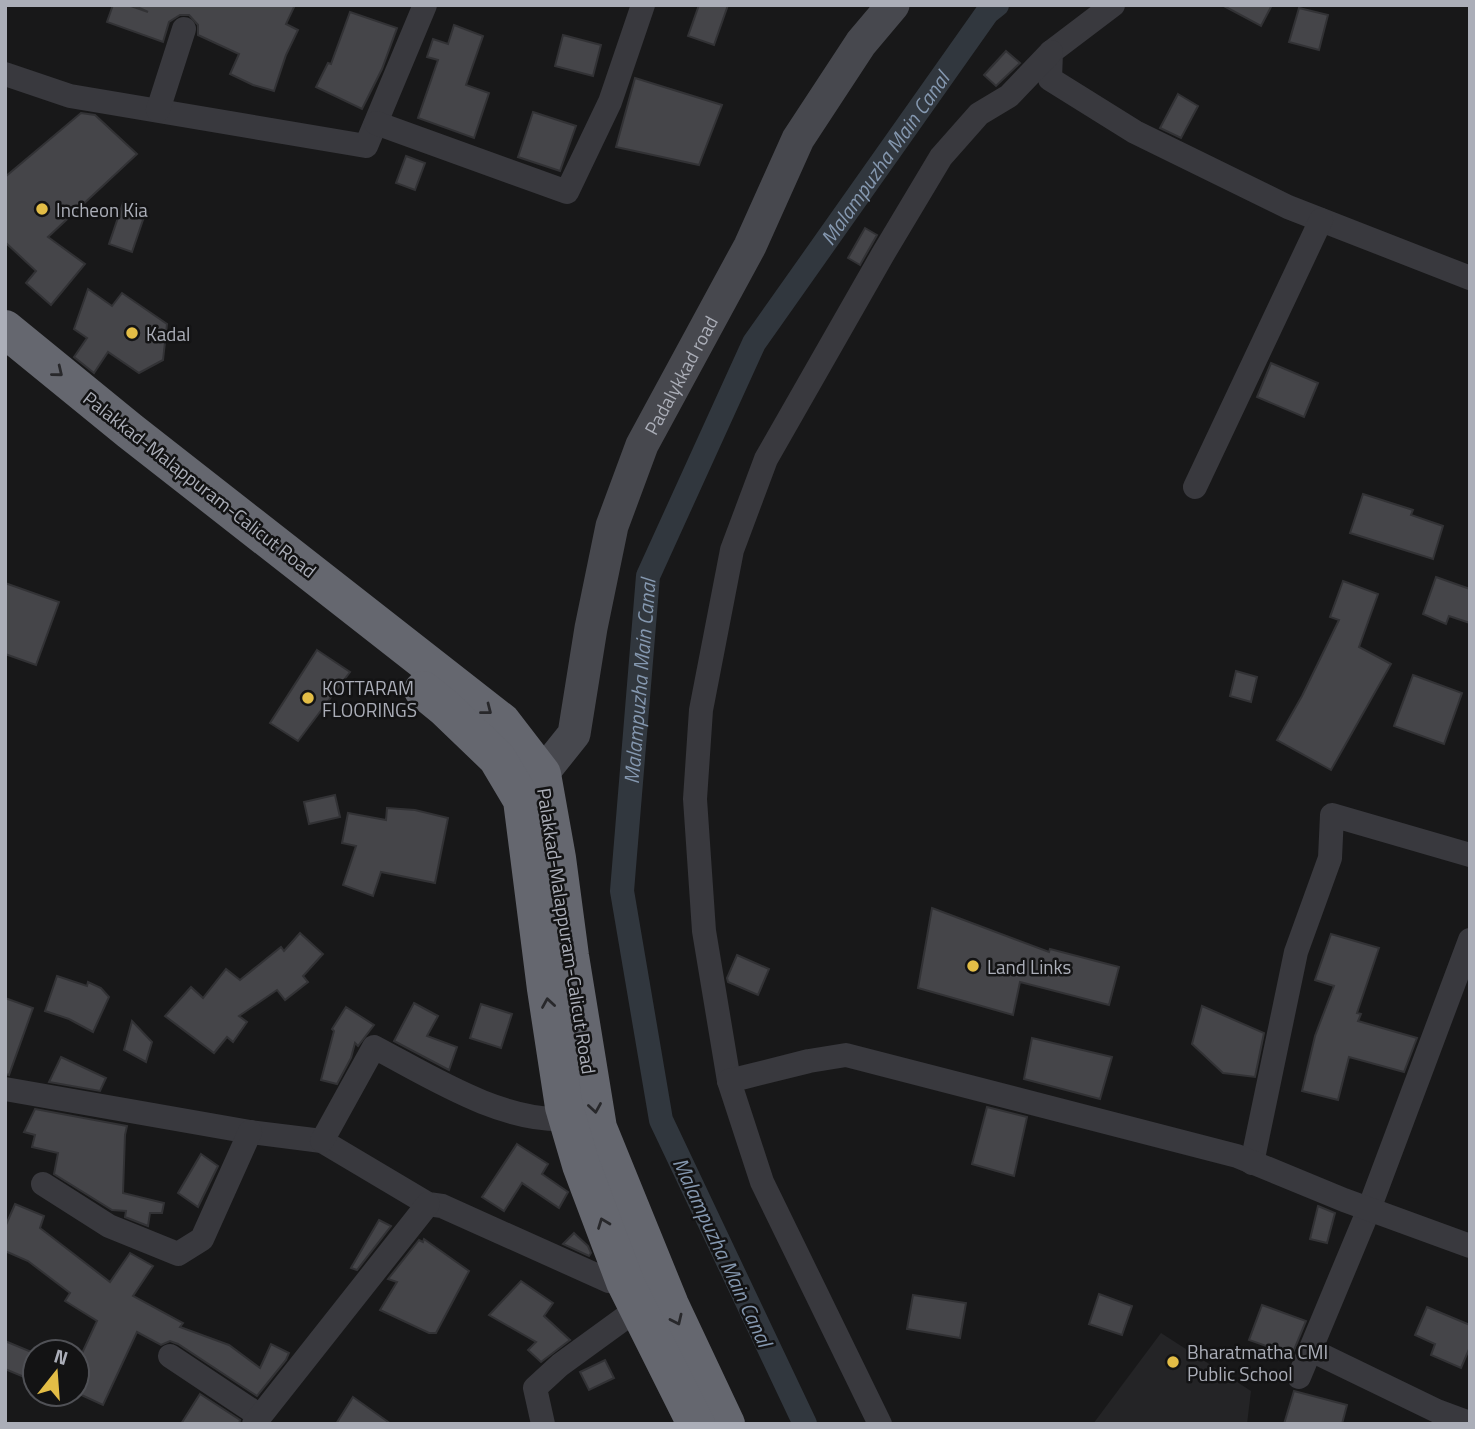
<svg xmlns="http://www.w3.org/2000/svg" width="1475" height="1429" viewBox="0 0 1475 1429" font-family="'Titillium Web',sans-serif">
	<rect width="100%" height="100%" fill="#181819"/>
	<path fill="#242426" d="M1161,1333L1251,1391L1247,1424H1093Z"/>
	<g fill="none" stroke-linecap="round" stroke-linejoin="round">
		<path stroke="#31373e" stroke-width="24" id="s1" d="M805,1424L661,1120L622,891L648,576L754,343L987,13L997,5"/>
	</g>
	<g fill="#454549" stroke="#323235" stroke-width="2">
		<path d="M113,5H128L148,12L133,5H295L286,24L298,30L286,55L274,91L253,85L230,74L239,54L198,35V25L189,15H180L169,22L163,42L107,22Z"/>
		<path d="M699,5H728L714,45L688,36Z"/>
		<path d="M1222,5H1272L1261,26Z"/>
		<path d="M1299,8L1328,15L1319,50L1289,42Z"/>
		<path d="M350,12L397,28L382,69L362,109L316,87L328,63L331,64Z"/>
		<path d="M454,25L483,36L466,85L489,93L474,138L418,118L438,60L427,57L433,39L448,44Z"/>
		<path d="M563,35L601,45L593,76L555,66Z"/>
		<path d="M1006,51L1020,63L996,86L984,75Z"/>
		<path d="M635,78L722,105L699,165L616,147Z"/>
		<path d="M1178,94L1198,106L1181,138L1160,128Z"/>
		<path d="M533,112L576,126L560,171L518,157Z"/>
		<path d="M81,113L95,115L137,154L48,237L85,264L51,305L26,283L36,271L5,242V177Z"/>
		<path d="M406,156L425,163L415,190L396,183Z"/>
		<path d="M123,203L146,211L132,252L109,244Z"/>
		<path d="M865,228L877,235L860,265L848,258Z"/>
		<path d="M88,289L112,306L122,293L167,324L163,360L139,373L108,352L94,373L74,357L87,338L74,329Z"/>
		<path d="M1271,363L1318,383L1304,417L1257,397Z"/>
		<path d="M1363,494L1413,510L1411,515L1443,526L1433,559L1350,533Z"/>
		<path d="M1436,577L1470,589V623L1449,616L1446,624L1423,614Z"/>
		<path d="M1343,581L1378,594L1359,647L1391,664L1331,770L1277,740L1302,696L1339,620L1330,617Z"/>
		<path d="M5,583L59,602L36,665L5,654Z"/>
		<path d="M317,650L350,672L298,741L270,723Z"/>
		<path d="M1236,671L1257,677L1251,702L1230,696Z"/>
		<path d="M1413,675L1462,693L1444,744L1394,726Z"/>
		<path d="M335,795L340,817L309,824L304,802Z"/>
		<path d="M387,808L415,810L448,818L435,883L381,872L373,896L343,885L356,846L342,843L348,813L386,820Z"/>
		<path d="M932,908L1049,952L1050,949L1119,967L1109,1005L1020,982L1013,1015L918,988Z"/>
		<path d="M300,933L323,954L303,976L308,982L285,1000L277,990L239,1016L247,1022L233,1042L227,1037L214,1053L165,1016L191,987L203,998L226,969L240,980L281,947L284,951Z"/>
		<path d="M1331,934L1379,948L1357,1013L1361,1014L1358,1021L1417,1038L1404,1072L1349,1057L1338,1100L1302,1091L1315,1036L1334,986L1315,980Z"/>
		<path d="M737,955L769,969L758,995L728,982L727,978Z"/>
		<path d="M57,976L87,986L88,982L101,988L109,997L93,1032L69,1019L45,1011Z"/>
		<path d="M5,998L33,1008L9,1075L5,1074Z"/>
		<path d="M414,1003L438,1016L427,1036L457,1047L449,1070L394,1041Z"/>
		<path d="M481,1004L512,1014L501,1048L470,1038Z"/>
		<path d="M1202,1006L1264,1033L1255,1077L1223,1073L1192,1044Z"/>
		<path d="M346,1007L374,1025L358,1046L355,1043L351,1058L337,1084L321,1080L334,1031L332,1029Z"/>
		<path d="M132,1021L152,1042L146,1062L124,1050Z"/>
		<path d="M1032,1038L1112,1057L1100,1099L1024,1079Z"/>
		<path d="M61,1057L106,1078L100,1091L49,1082Z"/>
		<path d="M987,1107L1027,1117L1014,1176L972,1164Z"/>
		<path d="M35,1109L127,1126L125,1135L123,1193L164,1203L162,1213H150L148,1226L125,1217L126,1211L112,1210L54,1174L58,1153L32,1147L35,1135L24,1132Z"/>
		<path d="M517,1144L548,1164L542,1174L568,1192L559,1208L522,1183L504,1211L482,1197Z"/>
		<path d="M201,1154L218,1166L198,1207L178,1193Z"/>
		<path d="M15,1204L44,1216L40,1228L110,1282L130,1253L153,1266L133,1296L183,1323L180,1327L229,1345L260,1368L271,1344L289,1353L286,1360L257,1396L178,1344L170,1341L161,1345L137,1332L103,1405L77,1393V1364L97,1321L65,1301L70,1293L28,1261L5,1251V1227Z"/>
		<path d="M1318,1206L1335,1213L1327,1243L1310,1239Z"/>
		<path d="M379,1220L391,1226L357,1270L351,1268Z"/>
		<path d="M574,1233L588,1246L591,1253L589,1256L563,1244Z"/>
		<path d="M424,1239L469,1271L436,1333H429L380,1310L397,1282L388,1279L419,1240L423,1242Z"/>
		<path d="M521,1281L553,1303L544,1316L570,1340L541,1362L528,1350L536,1342L489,1315Z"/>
		<path d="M1099,1294L1132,1306L1122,1335L1089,1324Z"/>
		<path d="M913,1295L966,1303L960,1338L907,1329Z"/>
		<path d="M1262,1305L1306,1321L1292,1355L1249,1340Z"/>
		<path d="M1427,1307L1470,1325V1347L1461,1368L1431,1355L1435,1344L1415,1335Z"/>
		<path d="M5,1341L34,1353L24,1377L5,1369Z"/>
		<path d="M605,1360L614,1378L589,1390L580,1372Z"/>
		<path d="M1294,1391L1347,1405L1342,1424H1284Z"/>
		<path d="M200,1394L240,1420L239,1424H181Z"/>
		<path d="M353,1397L391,1424H336Z"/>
	</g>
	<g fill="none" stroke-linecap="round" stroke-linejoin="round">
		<g stroke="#39393e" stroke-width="24">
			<path d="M1113,5L1051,52L1050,79L1135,132L1288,207L1470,278"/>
			<path d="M5,74L70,96L366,146L425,5"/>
			<path d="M158,110L184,29"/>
			<path d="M376,123L567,192L610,102L643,5"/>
			<path d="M1195,487L1321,220"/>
			<path d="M729,1081L704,931L695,799L701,710L732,550L766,459L883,254L941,157L979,114L1009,96L1051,52"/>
			<path d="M5,1089L250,1132L322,1141L428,1204L442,1206L609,1281L625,1282"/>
			<path d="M322,1141L374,1047C431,1077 502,1123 568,1119"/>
			<path d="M1252,1163L1296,952L1330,858L1332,815L1470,855"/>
			<path d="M43,1184L109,1226L178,1254L202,1239L250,1132"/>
			<path d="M1311,1350L1437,1411L1464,1421"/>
			<path d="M170,1356L260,1416"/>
			<path d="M1299,1377L1369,1209L1470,940"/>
			<path d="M254,1424L428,1204"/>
			<path d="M543,1424L535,1388L560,1365L637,1309"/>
			<path d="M880,1424L762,1182L729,1081L809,1061L846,1055L1237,1156L1344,1200L1470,1246"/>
		</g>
		<path stroke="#47484e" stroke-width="33" id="s2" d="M542,774L574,734L591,628L612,526L642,445L750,246L798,139L861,43L893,5"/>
		<g stroke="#65676f" stroke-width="38">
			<path d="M5,329L130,431L502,722L542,774L557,858L570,956L598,1128L670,1305L726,1424"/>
			<path d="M423,690L445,708L497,758L522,800L546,989L564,1107L581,1165L625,1282L696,1424"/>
		</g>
	</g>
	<defs><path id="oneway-chevron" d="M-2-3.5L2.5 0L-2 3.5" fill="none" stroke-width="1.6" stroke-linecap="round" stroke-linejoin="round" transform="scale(1.75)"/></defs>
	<g stroke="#28282b">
		<use href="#oneway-chevron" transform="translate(58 372) rotate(39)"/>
		<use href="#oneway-chevron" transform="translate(487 710) rotate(38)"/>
		<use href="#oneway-chevron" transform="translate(548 1003) rotate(-99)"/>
		<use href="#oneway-chevron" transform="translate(595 1108) rotate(81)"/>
		<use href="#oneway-chevron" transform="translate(603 1223) rotate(-111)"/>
		<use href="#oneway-chevron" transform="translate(677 1320) rotate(65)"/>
	</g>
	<g fill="#e3bd46" stroke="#131314" stroke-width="2.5">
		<circle cx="42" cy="209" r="7"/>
		<circle cx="132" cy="333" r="7"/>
		<circle cx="308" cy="698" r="7"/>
		<circle cx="973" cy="966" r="7"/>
		<circle cx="1173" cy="1362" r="7"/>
	</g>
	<g text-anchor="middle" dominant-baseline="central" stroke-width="5" stroke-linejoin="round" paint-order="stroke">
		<g font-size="19" fill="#abaeb8" stroke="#131314" text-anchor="start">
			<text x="56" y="209">Incheon Kia</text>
			<text x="146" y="333">Kadal</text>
			<text x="322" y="687">KOTTARAM<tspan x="322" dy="22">FLOORINGS</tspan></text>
			<text x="987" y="966">Land Links</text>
			<text x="1187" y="1351">Bharatmatha CMI<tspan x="1187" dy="22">Public School</tspan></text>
		</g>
		<g font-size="19" fill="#abaeb8" stroke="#131314">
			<text stroke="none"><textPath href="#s2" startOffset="429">Padalykkad road</textPath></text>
			<text transform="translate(200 484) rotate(38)">Palakkad-Malappuram-Calicut Road</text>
			<text transform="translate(567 931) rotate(81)">Palakkad-Malappuram-Calicut Road</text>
		</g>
		<g font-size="21" font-style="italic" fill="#8598b0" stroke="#131314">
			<text stroke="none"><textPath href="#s1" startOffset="1367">Malampuzha Main Canal</textPath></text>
			<text stroke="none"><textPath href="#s1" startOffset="779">Malampuzha Main Canal</textPath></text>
			<text transform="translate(723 1252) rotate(65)">Malampuzha Main Canal</text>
		</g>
	</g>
	<rect width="1475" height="1429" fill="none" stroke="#abaeb8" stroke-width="14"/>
	<g transform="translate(56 1373) rotate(17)"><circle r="33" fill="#131314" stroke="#505156" stroke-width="2"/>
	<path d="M0-5L12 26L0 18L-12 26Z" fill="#e3bd46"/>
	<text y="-10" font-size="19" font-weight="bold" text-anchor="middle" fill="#abaeb8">N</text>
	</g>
</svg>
